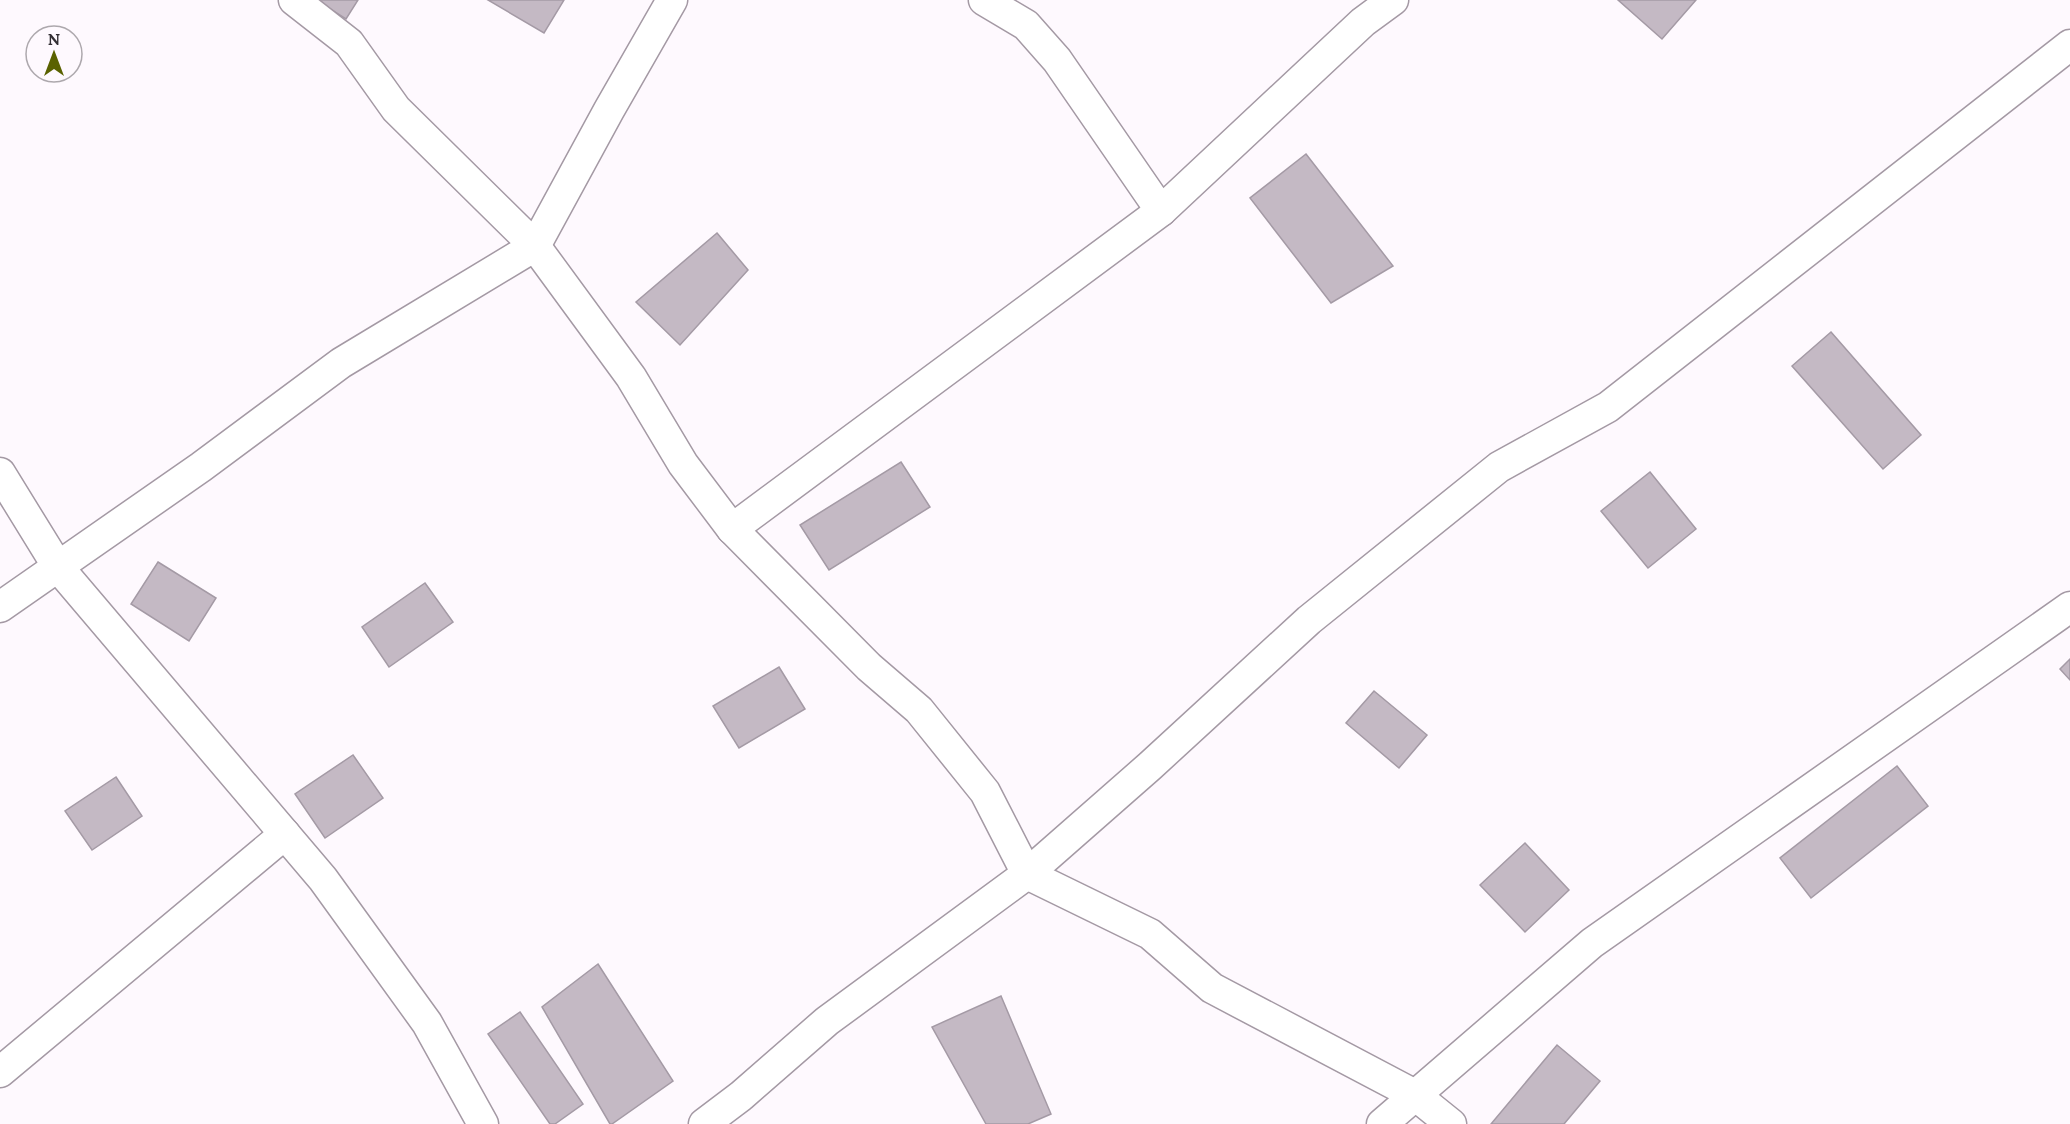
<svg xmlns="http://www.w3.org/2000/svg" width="2070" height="1124" viewBox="0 0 2070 1124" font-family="Lora,serif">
	<rect width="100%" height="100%" fill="#fef9fe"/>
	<g fill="#c4b9c4" stroke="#a49aa5" stroke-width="1.5">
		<path d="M316,0H358L346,19Z"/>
		<path d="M488,0H564L544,33Z"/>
		<path d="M1618,0H1696L1662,39Z"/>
		<path d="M1306,154L1393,266L1331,303L1250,198Z"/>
		<path d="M717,233L748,270L680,345L636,302Z"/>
		<path d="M1831,332L1921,435L1883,469L1792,366Z"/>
		<path d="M901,462L930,507L829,570L800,525Z"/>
		<path d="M1650,472L1696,529L1648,568L1601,511Z"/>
		<path d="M158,562L216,598L189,641L131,604Z"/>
		<path d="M425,583L453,622L389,667L362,627Z"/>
		<path d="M2070,659V680L2060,669Z"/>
		<path d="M779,667L805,709L739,748L713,706Z"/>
		<path d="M1374,691L1427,735L1399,768L1346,723Z"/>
		<path d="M353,755L383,798L325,838L295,794Z"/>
		<path d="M1897,766L1928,806L1811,898L1780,858Z"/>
		<path d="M116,777L142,816L92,850L65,811Z"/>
		<path d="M1525,843L1569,890L1525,932L1480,885Z"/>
		<path d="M598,964L673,1081L612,1124H610L542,1007Z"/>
		<path d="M1001,996L1051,1114L1028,1124H986L932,1027Z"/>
		<path d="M520,1012L583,1104L555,1124H550L488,1034Z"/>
		<path d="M1557,1045L1600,1081L1564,1124H1491Z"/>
	</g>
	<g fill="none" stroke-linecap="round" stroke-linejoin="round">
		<defs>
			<g id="minor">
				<path d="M294,0L349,43L396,109L535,246L631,377L683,464L732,529L869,667L919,710L985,792L1027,874L1150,934L1212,988L1415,1095L1451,1124"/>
				<path d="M984,0L1026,25L1057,60L1161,211"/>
				<path d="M0,473L58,567L323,879L427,1023L483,1124"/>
				<path d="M732,529L1161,211L1363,22L1393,0"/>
				<path d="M0,607L201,467L341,363L535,246L609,110L672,0"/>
				<path d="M0,1072L285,834"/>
				<path d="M704,1124L741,1096L827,1021L1027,874L1150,766L1309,620L1499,467L1608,407L2070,45"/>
				<path d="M1382,1124L1592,943L2070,607"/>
			</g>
		</defs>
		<use href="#minor" stroke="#a499a4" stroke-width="33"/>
		<use href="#minor" stroke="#fff" stroke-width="30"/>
	</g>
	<g transform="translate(54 54)"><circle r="28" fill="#fef9fe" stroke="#ada8ad" stroke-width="1.5"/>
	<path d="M0-4.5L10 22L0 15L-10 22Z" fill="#5a6200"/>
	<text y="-9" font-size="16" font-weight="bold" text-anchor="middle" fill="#332f34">N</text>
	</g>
</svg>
